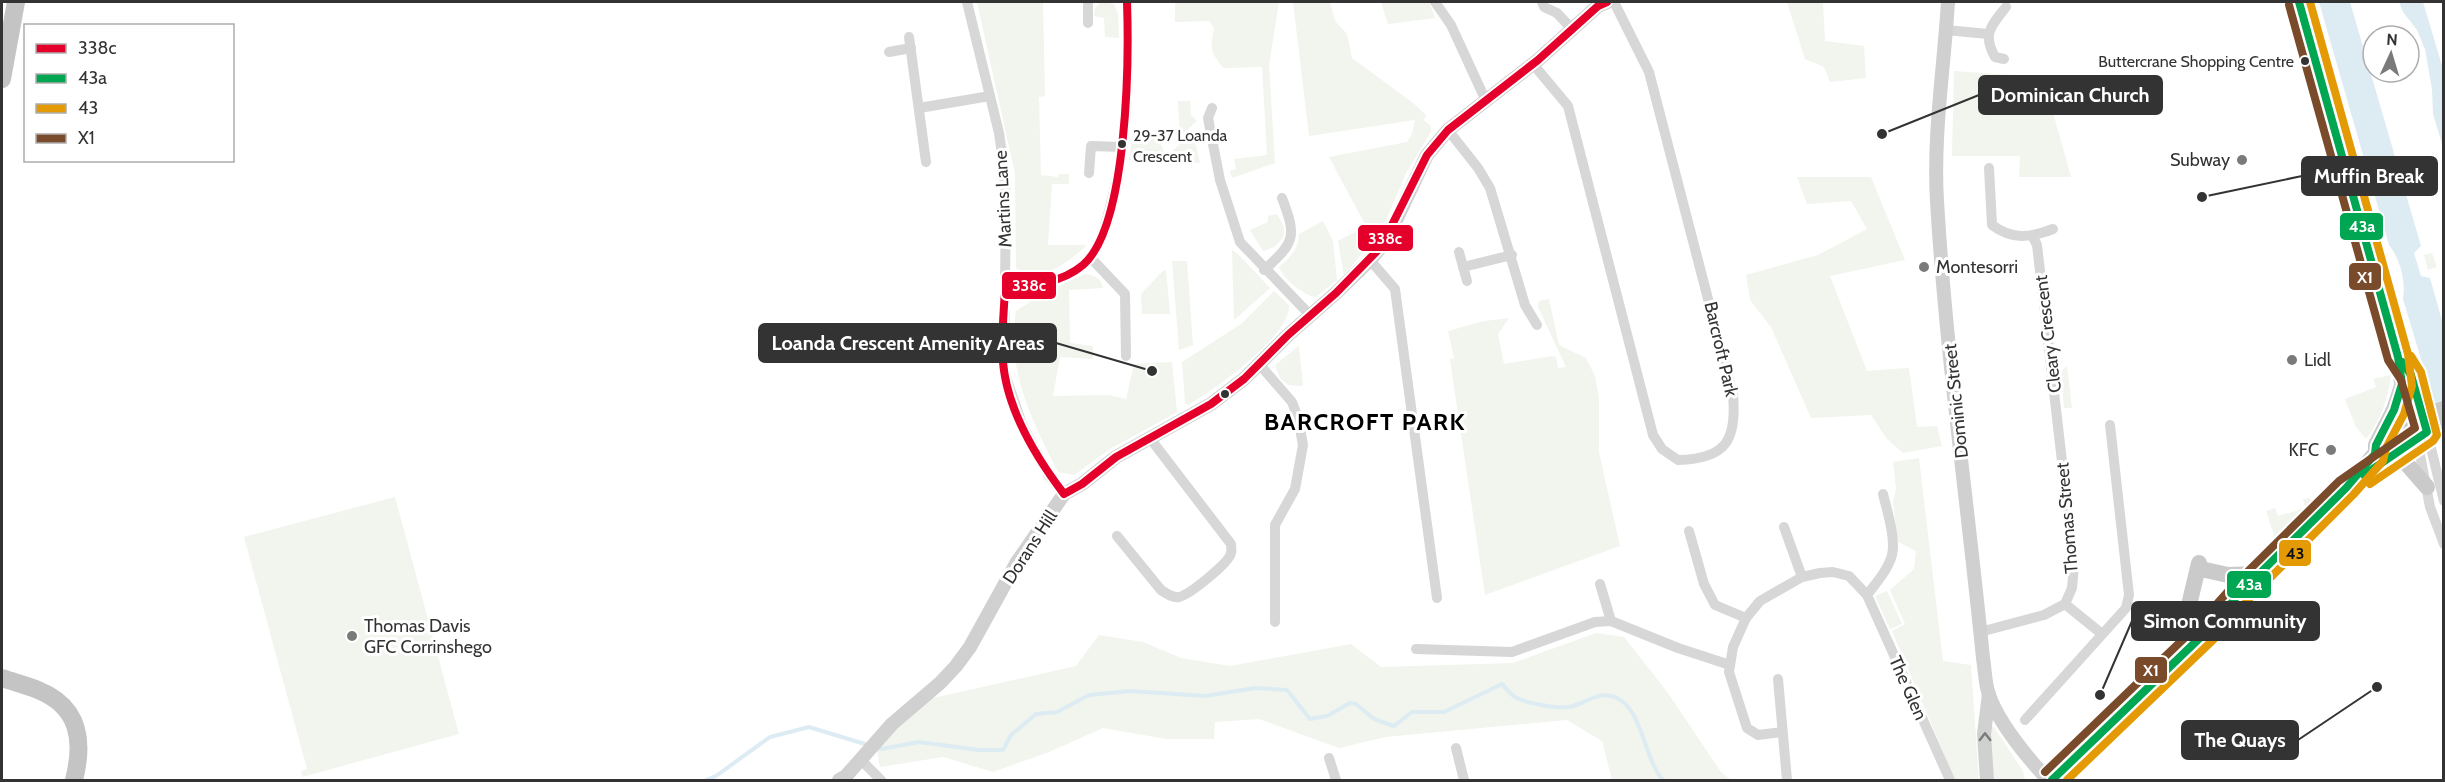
<svg xmlns="http://www.w3.org/2000/svg" width="2445" height="782" viewBox="0 0 2445 782" font-family="Cabin,sans-serif">
	<rect width="100%" height="100%" fill="#fff"/>
	<g fill="#f1f5ed">
		<path d="M977,2H1043L1045,96L1039,97L1041,175L1058,177L1059,174H1069V184H1052L1048,245H1087C1075,257 1046,279 1028,276C1024,275 1019,271 1016,268L1015,174Z"/>
		<path d="M1101,2L1114,4L1118,14L1119,38L1105,37L1104,18L1094,16L1095,8Z"/>
		<path d="M1175,2H1279L1269,65L1275,163L1232,178L1230,171L1236,169L1234,159L1267,155L1262,67L1223,68C1210,51 1210,49 1214,28L1209,21L1175,22Z"/>
		<path d="M1293,2H1330L1335,21L1347,34L1352,58L1413,103L1426,115L1424,120L1431,126V132L1406,173L1384,225L1344,276L1338,241L1366,226L1329,157L1407,142L1412,134L1415,120L1309,136Z"/>
		<path d="M1381,2H1429L1435,18L1388,24Z"/>
		<path d="M1787,2H1823L1825,41L1864,46L1866,78L1830,82L1824,67L1805,59Z"/>
		<path d="M1954,71L2043,77L2071,177H2019L2020,156H1952Z"/>
		<path d="M1178,101H1190L1191,115L1197,121L1180,136Z"/>
		<path d="M1133,131C1151,134 1165,140 1164,159L1129,160Z"/>
		<path d="M1193,132L1200,163L1169,162L1170,153Z"/>
		<path d="M1797,177H1871L1905,260L1830,276L1867,371L1935,366L1909,368L1917,427L1937,426L1942,446L1903,453L1886,438L1871,415L1811,418L1771,327L1750,300L1746,275L1818,255L1867,229L1851,201L1807,204Z"/>
		<path d="M1277,214C1279,218 1283,224 1284,228C1286,240 1274,249 1263,251L1250,230L1268,222V216Z"/>
		<path d="M1323,221L1333,241L1337,280L1316,297C1303,295 1283,279 1279,267C1291,257 1298,250 1299,234Z"/>
		<path d="M1232,250L1237,253L1270,288L1234,320Z"/>
		<path d="M2432,253L2437,267L2428,270L2424,255Z"/>
		<path d="M1172,261H1187L1193,345L1179,350Z"/>
		<path d="M1166,270L1170,314H1142L1141,294L1163,271Z"/>
		<path d="M1084,274C1093,274 1102,279 1103,288L1069,290L1070,343L1093,346V359L1060,357L1053,396L1109,395L1126,399L1134,364L1172,362L1177,412L1110,449L1074,475L1058,472C1032,421 1006,370 1016,311L1039,296Z"/>
		<path d="M1274,291L1289,305C1291,336 1214,390 1188,405L1185,403L1182,362L1241,324Z"/>
		<path d="M1549,299L1559,345L1586,358L1595,376L1599,399V452L1620,546L1485,595L1454,387L1450,359L1454,358L1448,331L1484,321L1509,318L1498,334L1504,364L1552,356L1556,357L1558,368L1566,367L1538,307L1539,301Z"/>
		<path d="M1299,346L1303,386L1288,385L1280,378L1275,365Z"/>
		<path d="M2067,366L2072,408H2064L2061,371Z"/>
		<path d="M2391,375C2388,399 2381,419 2366,439L2356,427L2345,399L2376,387L2373,379Z"/>
		<path d="M1919,458L1943,661L1971,665L1979,780H1955L1892,631L1905,624L1890,590L1914,569L1916,551L1898,542L1893,503L1896,488L1893,462Z"/>
		<path d="M395,497L459,734L302,777L301,771L307,769L244,537Z"/>
		<path d="M2309,498L2313,502L2275,538L2266,511L2275,508L2278,516L2305,508L2303,499Z"/>
		<path d="M1887,591L1902,624L1890,629L1875,596Z"/>
		<path d="M1596,633L1624,637L1668,693L1721,772L1731,780H1612L1602,741L1567,720L1386,737L1339,748L1259,719L1215,722L1214,739H1166L1103,728L1049,752L993,772L943,757L880,767L877,751C892,729 912,713 933,698L1076,666L1099,635L1143,642L1181,658L1230,666L1351,644L1381,667L1513,663Z"/>
		<path d="M1989,725L1994,727L2023,771L2025,780H1992Z"/>
	</g>
	<g fill="#ddebf3">
		<path d="M2319,2H2350L2421,246L2414,253L2421,276L2430,278L2443,324V444L2433,399L2403,299C2406,281 2400,259 2389,245Z"/>
		<path d="M2399,2H2423L2443,69V147L2433,114L2432,89L2425,49L2417,30L2403,12Z"/>
	</g>
	<g fill="none" stroke-linecap="round" stroke-linejoin="round">
		<g stroke="#ddebf3" stroke-width="4">
			<path d="M876,747L881,749L919,742L979,750H1003L1011,735L1036,714L1057,712L1089,695L1130,691L1205,696L1255,688L1287,690L1310,719L1327,716L1350,703L1356,704L1374,719L1394,726L1412,712H1444L1502,684C1506,688 1510,694 1515,697C1525,703 1557,709 1569,707C1586,704 1599,689 1617,698C1642,709 1645,761 1663,780"/>
			<path d="M706,780L716,776L770,737L809,727L868,745"/>
		</g>
		<g stroke="#d7d7d7" stroke-width="10">
			<path d="M967,2L999,133L1003,161L1006,199L1004,371L1022,424L1049,476L1064,494"/>
			<path d="M1088,2V23"/>
			<path d="M1435,2L1451,25L1486,101"/>
			<path d="M1542,2L1544,7L1557,13L1571,28"/>
			<path d="M1946,30L1988,34"/>
			<path d="M909,37L926,162"/>
			<path d="M889,52L911,48"/>
			<path d="M2004,59L1995,57C1982,34 1991,26 2006,7"/>
			<path d="M1533,64L1568,106L1653,435L1662,449L1678,460C1726,459 1737,440 1733,395L1649,72L1614,2"/>
			<path d="M919,108L990,96"/>
			<path d="M1212,108L1208,118L1212,139L1220,180L1240,242L1310,315"/>
			<path d="M1448,130L1478,168L1490,188L1525,305L1537,325"/>
			<path d="M1989,168L1992,225C2012,240 2030,238 2053,229"/>
			<path d="M1089,173L1091,146L1123,147"/>
			<path d="M2033,237L2037,245L2074,565L2072,588L2065,604"/>
			<path d="M1459,252L1467,281"/>
			<path d="M1090,257L1125,294L1126,356"/>
			<path d="M1370,260L1395,289L1437,598"/>
			<path d="M1463,267L1512,255"/>
			<path d="M1264,270C1295,242 1297,237 1282,198"/>
			<path d="M1005,288C1033,287 1072,280 1090,258C1100,245 1105,226 1109,211C1128,143 1130,72 1127,2"/>
			<path d="M1259,364L1292,402L1298,418L1303,445L1295,489L1275,525V622"/>
			<path d="M2427,432L2444,501"/>
			<path d="M2417,439L2430,507L2444,544"/>
			<path d="M1784,527L1802,577"/>
			<path d="M1689,531L1704,584L1715,605L1746,618"/>
			<path d="M1117,536L1161,590C1167,594 1173,598 1179,597C1189,595 1229,563 1231,553C1232,550 1231,547 1231,544L1149,437"/>
			<path d="M1600,584L1611,621"/>
			<path d="M1867,595C1876,583 1888,570 1892,555C1896,539 1887,510 1883,494"/>
			<path d="M2065,604L2102,634"/>
			<path d="M1980,632L2044,615L2065,604"/>
			<path d="M1416,649L1512,652L1595,622L1611,621L1678,648L1730,665"/>
			<path d="M1778,679L1787,780"/>
			<path d="M2025,720L2126,608L2129,595L2110,425"/>
			<path d="M1782,732L1758,735L1747,728L1729,672L1733,647L1746,618L1760,601L1802,577L1820,573L1833,572L1849,576L1867,595L1950,780"/>
			<path d="M1456,748L1464,780"/>
			<path d="M1329,758L1336,780"/>
			<path d="M861,760L881,780"/>
		</g>
		<g stroke="#d0d0d0" stroke-width="14">
			<path d="M1948,2C1944,67 1933,136 1937,201C1946,354 1968,506 1983,658C1985,670 1985,684 1989,695C1999,724 2027,757 2048,780"/>
			<path d="M839,780L846,776L892,724L940,683L956,666L970,647L1017,562L1064,494L1082,484L1116,457L1211,404L1244,379L1288,335L1336,293L1370,260L1381,247L1397,218L1427,155L1448,130L1538,60L1598,6L1607,2"/>
			<path d="M1987,780L1984,734L1989,694"/>
		</g>
		<g stroke="#cacaca" stroke-width="16">
			<path d="M2299,2L2375,269L2398,357L2401,378L2417,439"/>
			<path d="M2405,366L2411,375L2426,429"/>
			<path d="M2376,451V445L2394,410L2402,386"/>
			<path d="M2392,457L2406,463L2427,487"/>
			<path d="M2364,475L2417,439L2444,425"/>
			<path d="M2201,569L2228,575L2258,574"/>
			<path d="M2176,660L2199,563"/>
			<path d="M2052,780L2207,631L2239,594L2346,488L2375,454L2396,436L2434,412L2444,409"/>
		</g>
		<g stroke="#c4c4c4" stroke-width="18">
			<path d="M2,79L16,2"/>
			<path d="M2,678C13,682 26,685 38,690C80,707 84,741 74,780"/>
		</g>
		<defs>
			<path id="bus-1" d="M1127,2C1129,60 1128,226 1083,265C1062,283 1031,286 1005,288C1004,312 1001,337 1003,362C1007,410 1035,456 1064,494L1082,484L1116,457L1211,404L1244,379L1288,335L1336,293L1381,247L1427,155L1448,130L1538,60L1598,6L1607,2"/>
			<g id="bus-2">
				<path d="M2364,475L2427,432L2411,375L2402,362"/>
				<path d="M2052,780L2207,631L2239,594L2346,488L2375,454L2376,445L2394,410L2402,384L2398,357L2299,2"/>
			</g>
			<g id="bus-3">
				<path d="M2370,484L2433,441L2437,435L2421,372L2411,356"/>
				<path d="M2067,780L2214,639L2247,601L2353,495L2383,461L2386,448L2404,414L2412,386L2408,354L2310,2"/>
			</g>
			<path id="bus-4" d="M2045,772L2199,624L2232,587L2339,481L2415,428L2401,380L2388,360L2289,5"/>
		</defs>
		<use href="#bus-1" stroke="#fff" stroke-width="12"/>
		<use href="#bus-2" stroke="#fff" stroke-width="12"/>
		<use href="#bus-3" stroke="#fff" stroke-width="12"/>
		<use href="#bus-4" stroke="#fff" stroke-width="12"/>
		<use href="#bus-1" stroke="#e4002b" stroke-width="8"/>
		<use href="#bus-2" stroke="#00a651" stroke-width="8"/>
		<use href="#bus-3" stroke="#e39a05" stroke-width="8"/>
		<use href="#bus-4" stroke="#7a4b2a" stroke-width="8"/>
	</g>
	<defs><path id="oneway-chevron" d="M-2-3.5L2.5 0L-2 3.5" fill="none" stroke-width="1.6" stroke-linecap="round" stroke-linejoin="round" transform="scale(1.5)"/></defs>
	<use stroke="#7a7a7a" href="#oneway-chevron" transform="translate(1985 737) rotate(-90)"/>
	<g fill="#333" stroke="#fff" stroke-width="2">
		<circle cx="2305" cy="61" r="5"/>
		<circle cx="1122" cy="144" r="5"/>
		<circle cx="1225" cy="394" r="5"/>
	</g>
	<g fill="#7a7a7a" stroke="#fff" stroke-width="2">
		<circle cx="2242" cy="160" r="6"/>
		<circle cx="1924" cy="267" r="6"/>
		<circle cx="2292" cy="360" r="6"/>
		<circle cx="2331" cy="450" r="6"/>
		<circle cx="352" cy="636" r="6"/>
	</g>
	<g text-anchor="middle" dominant-baseline="central" stroke-width="6" stroke-linejoin="round" paint-order="stroke">
		<g font-size="16" fill="#333" stroke="#fff" text-anchor="end">
			<text x="2294" y="61">Buttercrane Shopping Centre</text>
			<text x="1133" y="135" text-anchor="start">29-37 Loanda<tspan x="1133" dy="21">Crescent</tspan></text>
		</g>
		<g font-size="18" fill="#333" stroke="#fff" text-anchor="start">
			<text x="2230" y="160" text-anchor="end">Subway</text>
			<text x="1936" y="267">Montesorri</text>
			<text x="2304" y="360">Lidl</text>
			<text x="2319" y="450" text-anchor="end">KFC</text>
			<text x="364" y="626">Thomas Davis<tspan x="364" dy="21">GFC Corrinshego</tspan></text>
		</g>
		<g font-size="18" fill="#333" stroke="#fff">
			<text transform="translate(1003 199) rotate(-93)">Martins Lane</text>
			<text transform="translate(2048 334) rotate(-97)">Cleary Crescent</text>
			<text transform="translate(1721 349) rotate(77)">Barcroft Park</text>
			<text transform="translate(1956 401) rotate(-96)">Dominic Street</text>
			<text transform="translate(2067 518) rotate(-95)">Thomas Street</text>
			<text transform="translate(1030 547) rotate(-57)">Dorans Hill</text>
			<text transform="translate(1908 688) rotate(66)">The Glen</text>
		</g>
		<g font-size="24" font-weight="bold" letter-spacing="1.5" fill="#000" stroke="#fff">
			<text x="1365" y="421">BARCROFT PARK</text>
		</g>
	</g>
	<path fill="none" stroke="#333" stroke-width="2" d="M1882 134L1979 95M2202 197L2302 176M1152 371L1056 343M2100 695L2132 621M2377 687L2298 740"/>
	<g fill="#333" stroke="#fff" stroke-width="2">
		<circle cx="1882" cy="134" r="6"/>
		<circle cx="2202" cy="197" r="6"/>
		<circle cx="1152" cy="371" r="6"/>
		<circle cx="2100" cy="695" r="6"/>
		<circle cx="2377" cy="687" r="6"/>
	</g>
	<g fill="#333" stroke="#333" stroke-width="2">
		<rect x="1979" y="76" width="183" height="38" rx="6"/>
		<rect x="2302" y="157" width="135" height="38" rx="6"/>
		<rect x="759" y="324" width="297" height="38" rx="6"/>
		<rect x="2132" y="602" width="187" height="38" rx="6"/>
		<rect x="2182" y="721" width="116" height="38" rx="6"/>
	</g>
	<g font-size="20" text-anchor="middle" font-weight="bold" fill="#fff">
		<text x="2070" y="102">Dominican Church</text>
		<text x="2369" y="183">Muffin Break</text>
		<text x="908" y="350">Loanda Crescent Amenity Areas</text>
		<text x="2225" y="628">Simon Community</text>
		<text x="2240" y="747">The Quays</text>
	</g>
	<g stroke="#fff" stroke-width="2">
		<rect x="2339" y="212" width="45" height="29" rx="6" fill="#00a651"/>
		<rect x="1357" y="224" width="57" height="28" rx="6" fill="#e4002b"/>
		<rect x="2348" y="262" width="34" height="29" rx="6" fill="#7a4b2a"/>
		<rect x="1001" y="271" width="56" height="29" rx="6" fill="#e4002b"/>
		<rect x="2278" y="539" width="34" height="28" rx="6" fill="#e39a05"/>
		<rect x="2226" y="570" width="46" height="29" rx="6" fill="#00a651"/>
		<rect x="2134" y="656" width="34" height="28" rx="6" fill="#7a4b2a"/>
	</g>
	<g font-size="16" text-anchor="middle" font-weight="bold" fill="#fff">
		<text x="2362" y="232">43a</text>
		<text x="1385" y="244">338c</text>
		<text x="2365" y="283">X1</text>
		<text x="1029" y="291">338c</text>
		<text x="2249" y="590">43a</text>
		<text x="2151" y="676">X1</text>
	</g>
	<g font-size="16" text-anchor="middle" font-weight="bold" fill="#111">
		<text x="2295" y="559">43</text>
	</g>
	<rect width="2445" height="782" fill="none" stroke="#333333" stroke-width="6"/>
	<rect x="24" y="24" width="210" height="138" fill="#ffffff" stroke="#adadad" stroke-width="1.5"/>
	<rect x="36" y="44" width="30" height="9" fill="#e4002b" stroke="#adadad" stroke-width="1.5"/>
	<text x="78" y="54" font-size="18" fill="#333333">338c</text>
	<rect x="36" y="74" width="30" height="9" fill="#00a651" stroke="#adadad" stroke-width="1.5"/>
	<text x="78" y="84" font-size="18" fill="#333333">43a</text>
	<rect x="36" y="104" width="30" height="9" fill="#e39a05" stroke="#adadad" stroke-width="1.5"/>
	<text x="78" y="114" font-size="18" fill="#333333">43</text>
	<rect x="36" y="134" width="30" height="9" fill="#7a4b2a" stroke="#adadad" stroke-width="1.5"/>
	<text x="78" y="144" font-size="18" fill="#333333">X1</text>
	<g transform="translate(2391 54) rotate(4)"><circle r="28" fill="#ffffff" stroke="#adadad" stroke-width="1.5"/>
	<path d="M0-4.5L10 22L0 15L-10 22Z" fill="#7a7a7a"/>
	<text y="-9" font-size="16" font-weight="bold" text-anchor="middle" fill="#333333">N</text>
	</g>
</svg>
